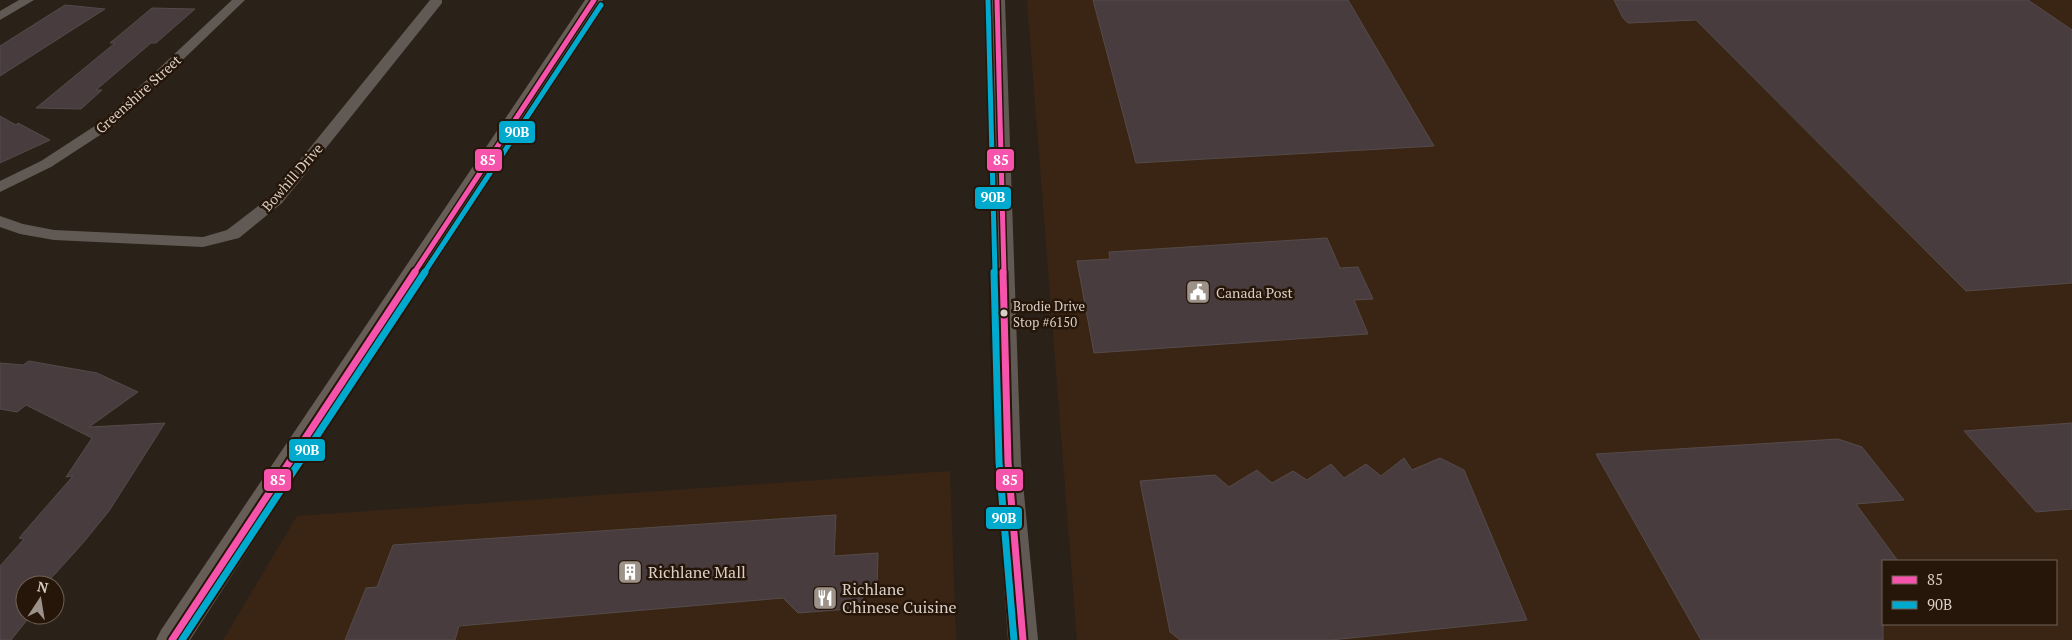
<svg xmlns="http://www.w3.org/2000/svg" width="2072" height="640" viewBox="0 0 2072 640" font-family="'PT Serif',serif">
	<rect width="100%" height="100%" fill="#2a2119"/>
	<g fill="#3a2515" fill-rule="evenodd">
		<path d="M1027,0H2072V640H1077ZM1883,561H2056V624H1883Z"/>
		<path d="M950,471L956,640H223L297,516Z"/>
	</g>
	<g fill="#493c3e" stroke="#544b4a">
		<path d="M1093,0H1348L1434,146L1136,163Z"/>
		<path d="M1614,0H2028L2072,30V283L1966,291L1696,20L1628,23L1623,18Z"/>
		<path d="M65,5L105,9L0,76V46Z"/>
		<path d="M152,8L195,9L156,43H151L96,90H102L81,109L36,108L115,43H110Z"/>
		<path d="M0,116L16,125L18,123L50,140L0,163Z"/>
		<path d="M1327,238L1340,268L1358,267L1373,299L1354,300L1368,334L1094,353L1077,261L1110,259L1109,252Z"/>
		<path d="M29,361L97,373L138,392L89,427L165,423L109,511L83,543L45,585H25V608L20,615H31L11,640H0V566L24,539L19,538L73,476L66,477L92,438L26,405L17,412L0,409V363L23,365Z"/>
		<path d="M2072,423V509L2036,512L1964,431Z"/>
		<path d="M1838,439L1862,447L1904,500L1856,504L1898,561H1883V640H1701L1596,454Z"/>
		<path d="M1404,458L1412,470L1440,458L1464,470L1527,620L1331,640H1180L1170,632L1140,481L1215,475L1229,487L1257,470L1272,483L1293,471L1307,480L1331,464L1344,478L1366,464L1381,476Z"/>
		<path d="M836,515L834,556L878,553L877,589L863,590L862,608L798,613L783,598L459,626L455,640H345L366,588L377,587L393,545Z"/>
	</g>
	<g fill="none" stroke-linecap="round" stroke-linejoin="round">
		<g fill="#615953" fill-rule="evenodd">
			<path d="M19,0H34L0,20V11Z"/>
			<path d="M232,0H245L114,126L51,167L0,192V181L41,161L104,120Z"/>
			<path d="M430,0H442V3L282,203L239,238L203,247L54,240L20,234L0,227V216L23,224L54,230L203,237L227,230L270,197Z"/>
		</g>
		<path fill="#615953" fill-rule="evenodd" d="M989,0H1005L1021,462L1038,640H1008L995,462Z"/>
		<path fill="#665d57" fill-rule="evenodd" d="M585,0H603L190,640H156L161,630Z"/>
		<defs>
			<g id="bus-1-far1">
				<path d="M997,0L1004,273"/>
				<path d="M414,273L594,0"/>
			</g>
			<g id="bus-1">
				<path d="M1003,272L1008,462L1023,640"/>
				<path d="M172,640L415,272"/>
			</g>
			<g id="bus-2-far1">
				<path d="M988,0L995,273"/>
				<path d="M424,273L601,5"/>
			</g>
			<g id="bus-2">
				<path d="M994,272L999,462L1014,640"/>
				<path d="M182,640L425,272"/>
			</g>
		</defs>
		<use href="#bus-1-far1" stroke="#261609" stroke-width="8"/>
		<use href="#bus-1" stroke="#261609" stroke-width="11"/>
		<use href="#bus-2-far1" stroke="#261609" stroke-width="8"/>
		<use href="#bus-2" stroke="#261609" stroke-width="11"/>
		<use href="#bus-1-far1" stroke="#f653ac" stroke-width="5"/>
		<use href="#bus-1" stroke="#f653ac" stroke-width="7"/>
		<use href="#bus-2-far1" stroke="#00a9ce" stroke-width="5"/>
		<use href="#bus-2" stroke="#00a9ce" stroke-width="7"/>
	</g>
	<defs>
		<symbol id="civic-square" viewBox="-11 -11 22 22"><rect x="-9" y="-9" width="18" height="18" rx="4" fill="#9c9289" stroke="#261609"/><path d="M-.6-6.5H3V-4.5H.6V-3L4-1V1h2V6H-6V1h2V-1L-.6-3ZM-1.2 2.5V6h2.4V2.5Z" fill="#fff"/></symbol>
		<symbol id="building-square" viewBox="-11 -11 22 22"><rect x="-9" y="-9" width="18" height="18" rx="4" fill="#9c9289" stroke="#261609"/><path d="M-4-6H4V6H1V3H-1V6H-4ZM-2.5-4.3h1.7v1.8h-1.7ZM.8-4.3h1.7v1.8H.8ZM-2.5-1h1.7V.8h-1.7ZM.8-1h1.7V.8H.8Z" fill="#fff"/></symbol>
		<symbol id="restaurant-square" viewBox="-11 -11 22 22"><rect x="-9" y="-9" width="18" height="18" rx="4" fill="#9c9289" stroke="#261609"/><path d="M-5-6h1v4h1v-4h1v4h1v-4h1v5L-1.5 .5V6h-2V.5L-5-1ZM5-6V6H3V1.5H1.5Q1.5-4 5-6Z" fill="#fff"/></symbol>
	</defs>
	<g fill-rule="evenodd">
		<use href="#civic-square" x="1184" y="278" width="28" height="28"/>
		<use href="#building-square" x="616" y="558" width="28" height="28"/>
		<use href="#restaurant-square" x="811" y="584" width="28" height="28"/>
	</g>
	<circle fill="#dacfc6" stroke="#261609" stroke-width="2" cx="1004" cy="313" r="4.5"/>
	<g text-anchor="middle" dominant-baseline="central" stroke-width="5" stroke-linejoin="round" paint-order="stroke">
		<g font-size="13" fill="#dacfc6" stroke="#261609" text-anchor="start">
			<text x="1013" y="306">Brodie Drive<tspan x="1013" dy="16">Stop #6150</tspan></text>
		</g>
		<g font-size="14" fill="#dacfc6" stroke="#261609">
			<text transform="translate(138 94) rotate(-42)">Greenshire Street</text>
			<text transform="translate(292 177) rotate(-49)">Bowhill Drive</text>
		</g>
		<g font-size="14" fill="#dacfc6" stroke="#261609" text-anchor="start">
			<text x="1216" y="292">Canada Post</text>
		</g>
		<g font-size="16" fill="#dacfc6" stroke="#261609" text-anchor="start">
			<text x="648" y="572">Richlane Mall</text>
			<text x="842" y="589">Richlane<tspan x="842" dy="18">Chinese Cuisine</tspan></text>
		</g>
	</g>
	<g stroke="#261609" stroke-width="2">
		<rect x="498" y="120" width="38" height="24" rx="5" fill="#00a9ce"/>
		<rect x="474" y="148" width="29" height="24" rx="5" fill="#f653ac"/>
		<rect x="986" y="148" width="29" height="24" rx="5" fill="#f653ac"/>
		<rect x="974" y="186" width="38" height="24" rx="5" fill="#00a9ce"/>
		<rect x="288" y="438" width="38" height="24" rx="5" fill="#00a9ce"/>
		<rect x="263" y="468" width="29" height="24" rx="5" fill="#f653ac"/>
		<rect x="995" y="468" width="29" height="24" rx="5" fill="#f653ac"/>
		<rect x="985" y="506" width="38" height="24" rx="5" fill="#00a9ce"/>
	</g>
	<g font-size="14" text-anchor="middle" font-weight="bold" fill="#fff">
		<text x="517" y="137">90B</text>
		<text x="488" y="165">85</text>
		<text x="1001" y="165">85</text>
		<text x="993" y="202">90B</text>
		<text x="307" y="455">90B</text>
		<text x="278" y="485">85</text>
		<text x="1010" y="485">85</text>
		<text x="1004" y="523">90B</text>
	</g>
	<rect x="1882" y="560" width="175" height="65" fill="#261609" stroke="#6e6055"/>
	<rect x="1892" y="576" width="25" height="8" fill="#f653ac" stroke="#6e6055"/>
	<text x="1927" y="585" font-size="15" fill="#dacfc6">85</text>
	<rect x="1892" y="601" width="25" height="8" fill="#00a9ce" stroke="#6e6055"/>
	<text x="1927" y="610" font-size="15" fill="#dacfc6">90B</text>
	<g transform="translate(40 600) rotate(12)"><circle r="24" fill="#261609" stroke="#6e6055"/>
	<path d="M0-4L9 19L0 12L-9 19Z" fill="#9c9289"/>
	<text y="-8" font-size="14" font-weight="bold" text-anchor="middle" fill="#dacfc6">N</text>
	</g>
</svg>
